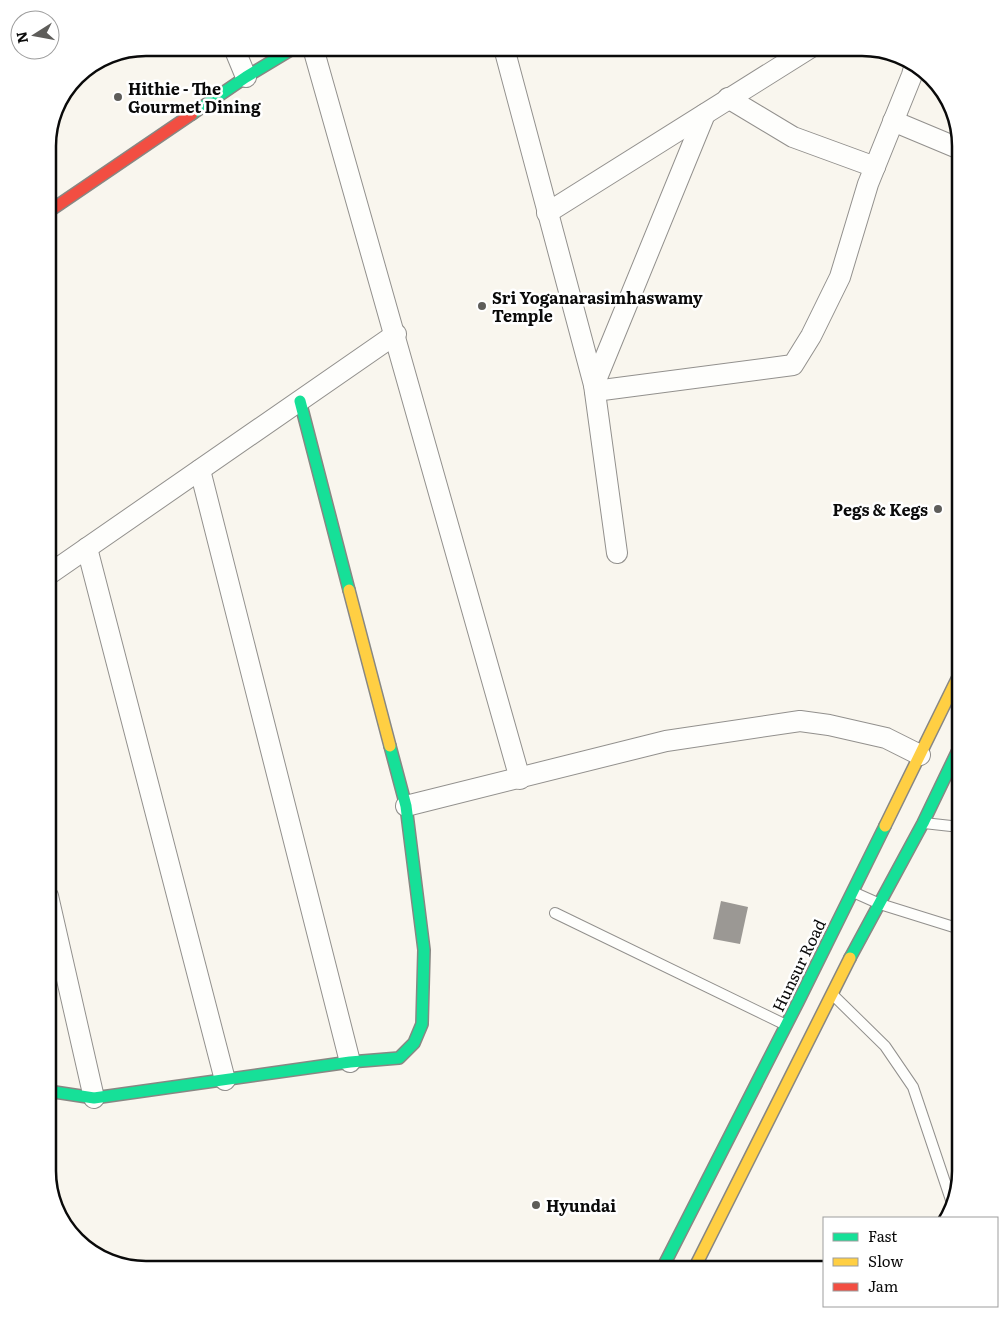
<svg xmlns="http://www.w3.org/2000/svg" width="1008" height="1317" viewBox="0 0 1008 1317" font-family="Literata,serif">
	<rect width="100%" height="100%" fill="#f9f6ee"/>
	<path fill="#9b9894" d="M721,901L748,907L740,944L713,939Z"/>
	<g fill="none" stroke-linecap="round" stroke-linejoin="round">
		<defs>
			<g id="lane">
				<path d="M924,823L960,827"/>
				<path d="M853,892L880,904L960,929"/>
				<path d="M555,913L786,1025"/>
				<path d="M833,995L885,1046L913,1087L952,1203"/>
			</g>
			<g id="street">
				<path d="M234,48L246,77"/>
				<path d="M313,48L520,779"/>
				<path d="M504,48L594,385L617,553"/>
				<path d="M728,98L793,137L875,167"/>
				<path d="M893,121L960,149"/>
				<path d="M547,213L810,48"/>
				<path d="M594,385L705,114"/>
				<path d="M595,391L793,365L811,336L840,277L868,184L912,75L915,64"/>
				<path d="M200,470L350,1062"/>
				<path d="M87,548L225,1080"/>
				<path d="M48,575L396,334"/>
				<path d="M406,806L666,741L800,721L829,725L886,738L920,755"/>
				<path d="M48,896L94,1098"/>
			</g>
			<g id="fast">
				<path d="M192,114L246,77L294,48"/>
				<path d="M300,401L349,590"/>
				<path d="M850,958L923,823L960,746"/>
				<path d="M48,1091L94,1098L350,1062L399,1058L414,1043L422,1024L424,950L406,806L390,746"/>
				<path d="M662,1269L798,1002L885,826"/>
			</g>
			<g id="slow">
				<path d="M349,590L390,746"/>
				<path d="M885,826L960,673"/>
				<path d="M694,1269L850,958"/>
			</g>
			<path id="jam" d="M48,212L192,114"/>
		</defs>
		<use href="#lane" stroke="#92908d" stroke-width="12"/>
		<use href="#street" stroke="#92908d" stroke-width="22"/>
		<use href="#fast" stroke="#888783" stroke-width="14"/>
		<use href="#slow" stroke="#888783" stroke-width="14"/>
		<use href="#jam" stroke="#888783" stroke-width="14"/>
		<use href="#lane" stroke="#fefefc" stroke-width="10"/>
		<use href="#street" stroke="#fefefc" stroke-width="20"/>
		<use href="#fast" stroke="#16e098" stroke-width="11"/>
		<use href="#slow" stroke="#ffcf43" stroke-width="11"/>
		<use href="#jam" stroke="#f24e42" stroke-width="11"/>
	</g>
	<g fill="#5e5d5a" stroke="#fff" stroke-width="2">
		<circle cx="118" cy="97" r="5"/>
		<circle cx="482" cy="306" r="5"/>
		<circle cx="938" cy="509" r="5"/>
		<circle cx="536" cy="1205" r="5"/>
	</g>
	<g text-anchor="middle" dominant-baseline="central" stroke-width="5" stroke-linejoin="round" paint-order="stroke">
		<g font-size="16" font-weight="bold" fill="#0a0a0a" stroke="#fff" text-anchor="start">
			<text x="128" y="88">Hithie - The<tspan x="128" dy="18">Gourmet Dining</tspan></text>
			<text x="492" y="297">Sri Yoganarasimhaswamy<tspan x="492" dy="18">Temple</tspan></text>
			<text x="928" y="509" text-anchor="end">Pegs &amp; Kegs</text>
			<text x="546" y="1205">Hyundai</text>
		</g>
		<g font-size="16" fill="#0a0a0a" stroke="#fff">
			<text transform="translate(798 965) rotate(-64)">Hunsur Road</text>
		</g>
	</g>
	<path d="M0 0H1008V1317H0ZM146 56H862A90 90 0 0 1 952 146V1171A90 90 0 0 1 862 1261H146A90 90 0 0 1 56 1171V146A90 90 0 0 1 146 56Z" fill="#fff" fill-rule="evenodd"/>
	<path fill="none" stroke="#0a0a0a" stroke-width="2.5" d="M146 56H862A90 90 0 0 1 952 146V1171A90 90 0 0 1 862 1261H146A90 90 0 0 1 56 1171V146A90 90 0 0 1 146 56Z"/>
	<rect x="823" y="1217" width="175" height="90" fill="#ffffff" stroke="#9d9d9d"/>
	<rect x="833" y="1233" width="25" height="8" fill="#16e098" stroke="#9d9d9d"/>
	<text x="868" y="1242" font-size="15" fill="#0a0a0a">Fast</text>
	<rect x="833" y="1258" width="25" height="8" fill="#ffcf43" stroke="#9d9d9d"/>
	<text x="868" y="1267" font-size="15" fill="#0a0a0a">Slow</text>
	<rect x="833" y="1283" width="25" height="8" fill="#f24e42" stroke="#9d9d9d"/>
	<text x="868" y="1292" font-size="15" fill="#0a0a0a">Jam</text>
	<g transform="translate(35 35) rotate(259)"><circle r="24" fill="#ffffff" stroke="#9d9d9d"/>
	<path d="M0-4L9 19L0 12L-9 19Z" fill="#5e5d5a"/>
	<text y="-8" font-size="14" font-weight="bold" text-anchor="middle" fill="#0a0a0a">N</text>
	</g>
</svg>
